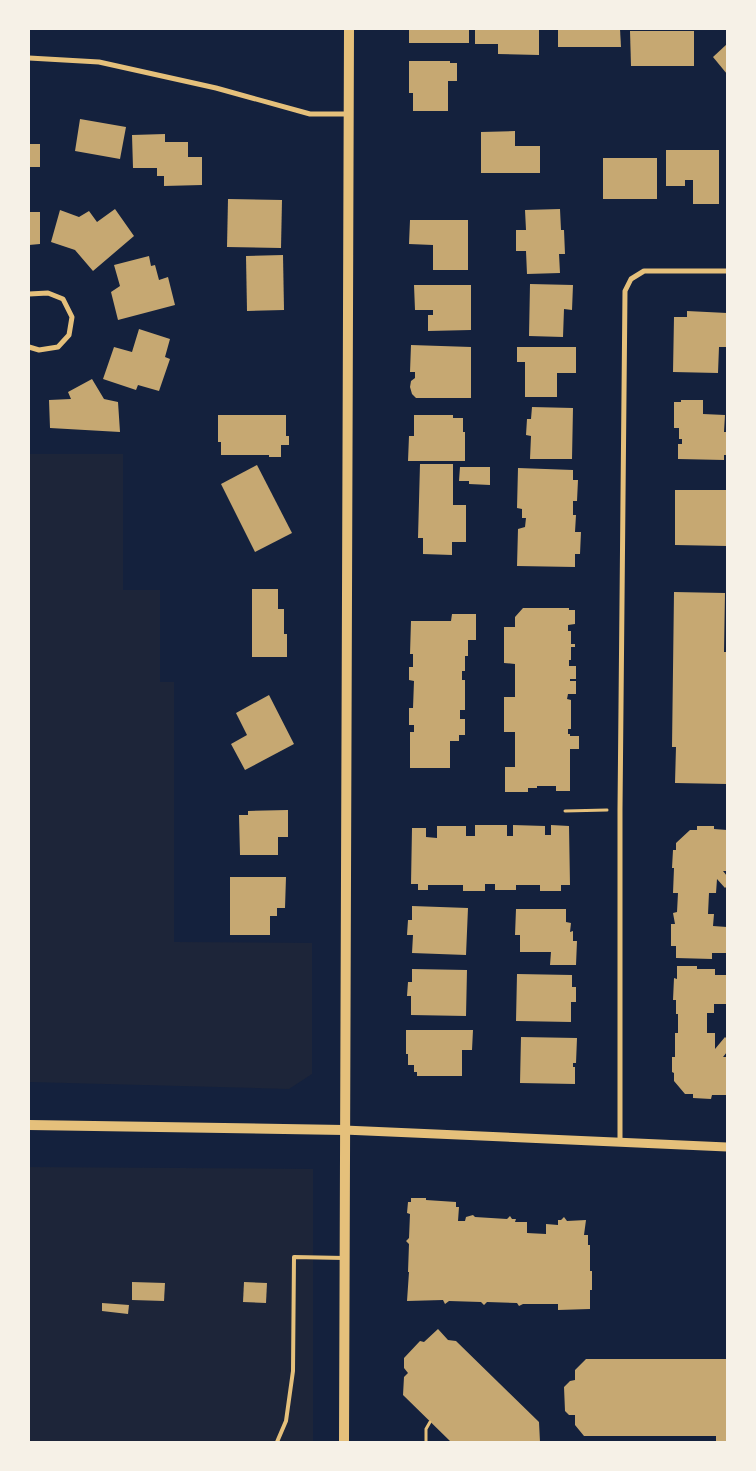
<svg xmlns="http://www.w3.org/2000/svg" width="756" height="1471" viewBox="0 0 756 1471" font-family="Cabin,sans-serif">
	<rect width="100%" height="100%" fill="#14213d"/>
	<g fill="#1d2539">
		<path d="M29,454H123V590H160V682H174V942L312,943V1074L289,1089L29,1082Z"/>
		<path d="M29,1167L313,1169V1442H29Z"/>
	</g>
	<g fill="#c6a872">
		<rect x="409" y="29" width="60" height="14"/>
		<path d="M475,29H539V55L498,54V44H475Z"/>
		<path d="M558,29H620L621,47H558Z"/>
		<path d="M630,31H694V66H631Z"/>
		<path d="M727,44V74L713,57Z"/>
		<path d="M409,61H450V63H457V81H448V111H413V93H409Z"/>
		<path d="M80,119L126,127L120,159L75,151Z"/>
		<path d="M515,131V146H540V173H481V132Z"/>
		<path d="M165,134V142H188V157H202V185L164,186V176H157V168H133L132,135Z"/>
		<rect x="29" y="144" width="11" height="23"/>
		<path d="M666,150H719V204H693V180H685V186H666Z"/>
		<rect x="603" y="158" width="54" height="41"/>
		<path d="M228,199L282,200L281,248L227,247Z"/>
		<path d="M115,209L134,236L93,271L75,250L51,242L60,210L79,217L89,211L97,222Z"/>
		<path d="M560,209L561,230H564L565,254H559L560,273L527,274L526,251H516V230H526L525,210Z"/>
		<path d="M29,212H40V244L29,245Z"/>
		<path d="M410,220H468V270H433V245L409,244Z"/>
		<path d="M283,255L284,310L247,311L246,256Z"/>
		<path d="M149,256L151,266L155,265L159,280L168,277L175,305L118,320L111,292L120,286L114,265Z"/>
		<path d="M530,284L573,285L572,310L564,309L563,337L529,336Z"/>
		<path d="M414,285H471V330L428,331V315H433V310H415Z"/>
		<path d="M687,311L727,313V347H719L718,373L673,372L674,317H687Z"/>
		<path d="M139,329L170,339L165,357L170,359L159,391L138,385L136,390L103,379L114,347L132,352Z"/>
		<path d="M411,345L471,347V398H416L412,394L410,387L411,381L415,378V372H410Z"/>
		<path d="M517,347H576V373H557V397H525V362H517Z"/>
		<path d="M92,379L104,399L118,402L120,432L50,428L49,400L71,399L68,392Z"/>
		<path d="M681,400H703V414L725,415L724,432H727V455H724V460L678,459V444H682V439H679V428H674V402H681Z"/>
		<path d="M532,407L573,408L572,459H530L531,436L526,435L527,419H531Z"/>
		<path d="M218,415H286V436H289V445H281V457H269V455H221V442H218Z"/>
		<path d="M414,415H453V418H463V432H465V461H408L409,436H414Z"/>
		<path d="M420,464H453V505H466V542H452V555L423,554V538H418Z"/>
		<path d="M257,465L292,533L255,552L221,484Z"/>
		<path d="M460,467H490V485L469,484V481H459Z"/>
		<path d="M518,468L573,470V480H578L577,501H573V515H576L575,532H581L580,554H575V567L517,566L518,529L525,527L526,518H522V509L517,508Z"/>
		<path d="M675,490H727V546L675,545Z"/>
		<path d="M252,589H278V609H284V634H287V657H252Z"/>
		<path d="M674,592L725,593L724,652H727L726,729H727V784L675,783L676,747H672Z"/>
		<path d="M523,608H569V610H575V624L568,625V631H571V644H575V647H571V660H569V666H576V679H570V681H576V694H568L567,699L571,700V729H568V734H570V736H579V749H570V791H556V786H537V788H528V792H505V767H515V732H504V697H515V664L504,663V627H515V617Z"/>
		<path d="M452,614H476V640H468V656H465V671H462V680H465V710H460V719H465V735H459V741H450V768H410V732H414V725H409V708H413L414,681L409,680V667H413V654H410L411,621H451Z"/>
		<path d="M269,695L294,744L245,770L231,744L247,735L236,713Z"/>
		<path d="M288,810V837H278V855H240L239,815H248V811Z"/>
		<path d="M475,825H507V836H513V825L545,826V835H551V825L569,826L570,885H561V891H540V885H516V890H495V884H485V891H463V885H428V890H418V884H411L412,828H426V837L437,838V826H466V836H475Z"/>
		<path d="M697,826H714V829L727,830V871H723L727,876V886L725,888L717,879L716,893H709L708,914H714L713,926L727,927V953H712V959L676,958V946H671V924H675L673,913L677,912L678,893H673L674,868H672L673,850H676V843L690,830H697Z"/>
		<path d="M230,877H286L285,908H277V916H270V935H230Z"/>
		<path d="M412,906L468,908L466,955L412,953L413,935H407L408,920H412Z"/>
		<path d="M516,909H566V922L571,923L570,932L573,931V941H577L576,965H550L551,952H520V935H515Z"/>
		<path d="M677,966H697V969H715V975H727V1004H714V1013H707V1033H715V1049L725,1037L727,1039V1052L723,1057H727V1095H712L711,1099L693,1098V1094H685L674,1081V1073L672,1072V1057H675V1033H678V1014H676V1000H673L674,978L677,979Z"/>
		<path d="M412,969L467,970L466,1016L411,1015V996H407L408,982H412Z"/>
		<path d="M517,974L572,975V987H576V1002H571V1022L516,1021Z"/>
		<path d="M406,1030H473L472,1050H462V1076H417V1072H414V1065H408V1054H406Z"/>
		<path d="M521,1037L577,1038L576,1063H573V1067H575V1084L520,1083Z"/>
		<path d="M411,1198H426V1200L456,1202V1207H459L458,1221H465L466,1217L473,1215L475,1217L507,1219L510,1216L512,1219H516L515,1222H527V1233L546,1234V1224L558,1225V1220H561L564,1217L567,1221L586,1220L584,1235H588V1245H590V1271H592V1290H590V1309L558,1310V1304H523L519,1306L517,1303L487,1302L484,1305L481,1302L449,1301L445,1304L443,1300L407,1301L409,1272H408L409,1244L406,1241L409,1238L410,1214L407,1213L408,1202H411Z"/>
		<path d="M132,1282L165,1283L164,1301L132,1300Z"/>
		<path d="M244,1282L267,1283L266,1303L243,1302Z"/>
		<path d="M102,1303L129,1305L128,1314L102,1311Z"/>
		<path d="M438,1329L448,1340L456,1341L539,1422L540,1442H451L403,1395L404,1377L408,1373L404,1368V1358L420,1341L424,1342Z"/>
		<path d="M586,1359H727V1442H716V1436H584L575,1425V1415H569L565,1411L564,1387L570,1381L575,1380V1370Z"/>
	</g>
	<g fill="none" stroke-linecap="round" stroke-linejoin="round">
		<g stroke="#e5c07b" stroke-width="3">
			<path d="M565,811L607,810"/>
			<path d="M426,1442V1429L430,1422"/>
		</g>
		<path stroke="#e5c07b" stroke-width="4" d="M277,1442L286,1421L293,1371L294,1257L344,1258"/>
		<g stroke="#e5c07b" stroke-width="5">
			<path d="M29,58L99,62L216,88L310,114H348"/>
			<path d="M29,294L48,293L63,299L72,317L69,335L58,347L39,350L29,347"/>
			<path d="M620,1142V810L625,291L631,279L644,271H727"/>
		</g>
		<path stroke="#e5c07b" stroke-width="9" d="M344,1130L727,1147"/>
		<g stroke="#e5c07b" stroke-width="10">
			<path d="M29,1125L344,1130"/>
			<path d="M344,1442L349,29"/>
		</g>
	</g>
	<rect width="756" height="1471" fill="none" stroke="#f6f1e7" stroke-width="60"/>
</svg>
